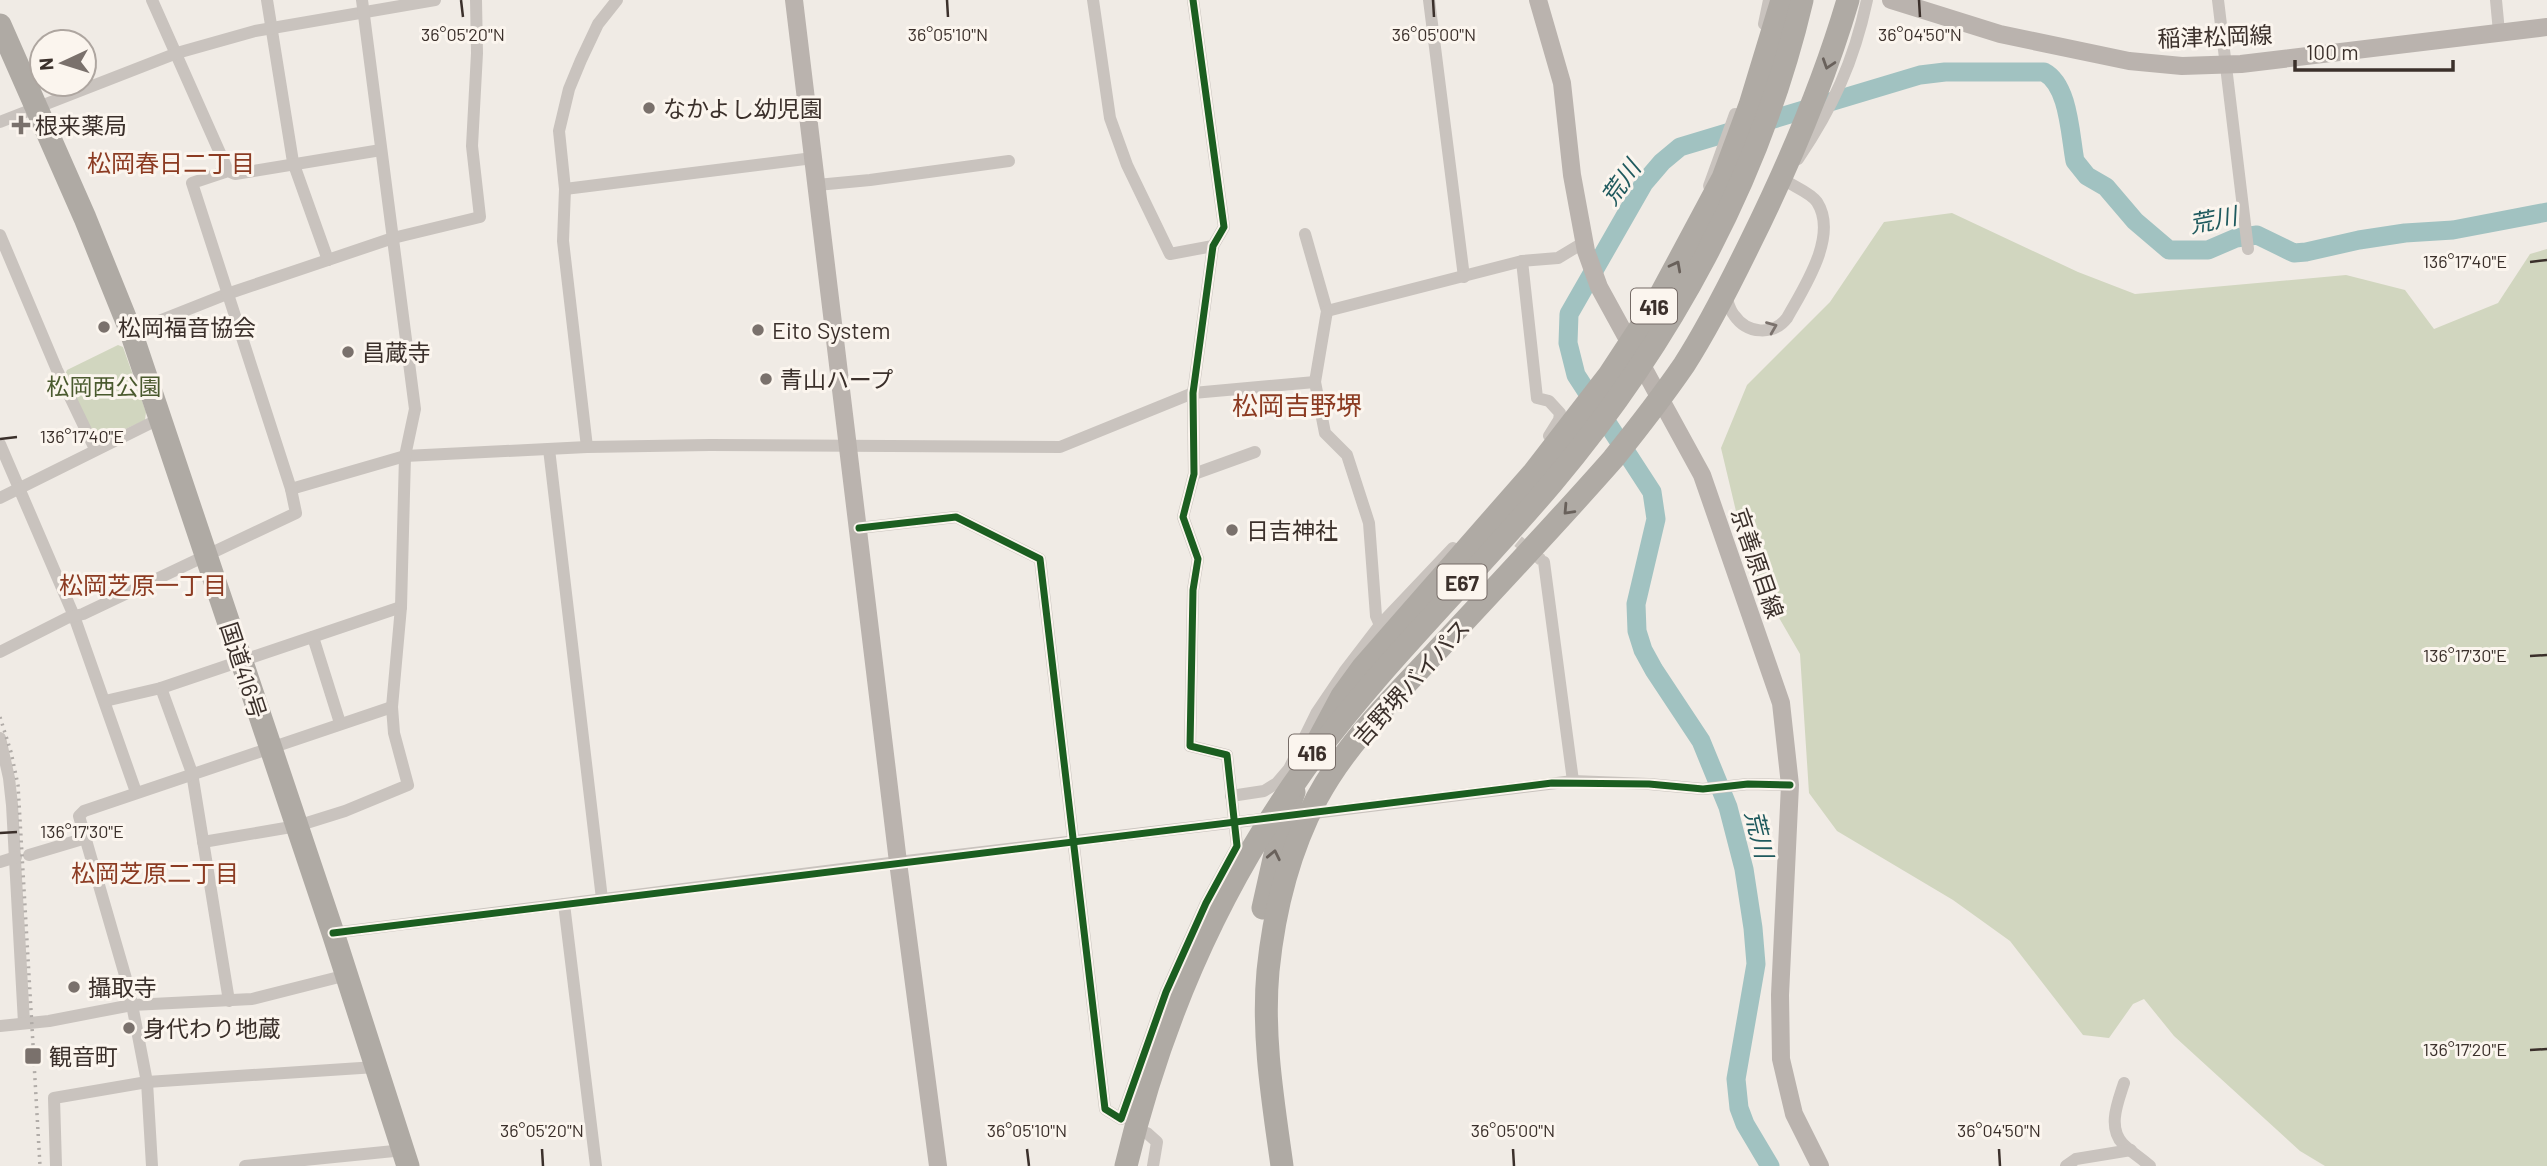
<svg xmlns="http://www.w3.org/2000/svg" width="2547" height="1166" viewBox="0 0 2547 1166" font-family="Barlow,'Noto Sans JP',sans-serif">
	<rect width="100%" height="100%" fill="#f0ebe5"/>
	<g fill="#d1d6bf">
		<path d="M1952,213L2078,272L2135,294L2346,275L2405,290L2434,329L2498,303L2530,254L2547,249V1166H2325L2300,1151L2174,1036L2144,999L2133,1004L2109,1038L2083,1035L2010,941L1953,900L1837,831L1809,793L1800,654L1749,566L1721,448L1747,385L1830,302L1884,222Z"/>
		<path d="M118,345L123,347L146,412L145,420L100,441L94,440L65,375L67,370Z"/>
	</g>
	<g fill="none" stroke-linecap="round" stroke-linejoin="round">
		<path stroke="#a1c2c1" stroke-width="19" d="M1770,1166L1745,1124L1739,1108L1736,1079L1756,964L1753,928L1744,869L1728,807L1701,741L1654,670L1643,650L1637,631L1636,604L1656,519L1652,492L1576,375L1568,343L1569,314L1644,183L1662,162L1680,147L1920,75L1945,72H2044C2069,85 2070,135 2075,161L2087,176L2106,187L2135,221L2169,250H2208L2236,238L2257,235L2294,253L2306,252L2359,240L2405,233L2453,230L2547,212"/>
		<path stroke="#ccc6c0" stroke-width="12" stroke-dasharray="12 6" stroke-linecap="butt" d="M1504,530L1544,562"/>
		<g stroke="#c9c3be" stroke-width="12">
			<path d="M152,0L228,171"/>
			<path d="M267,0L293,162L328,260"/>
			<path d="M1093,0L1110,118L1127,165L1170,254L1213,246"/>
			<path d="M1429,0L1464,277"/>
			<path d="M2218,0L2248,249"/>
			<path d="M2496,0L2499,32"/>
			<path d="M1764,24L1769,0"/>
			<path d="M0,122L177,53L255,31L435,0"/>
			<path d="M1798,159C1833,107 1854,61 1867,0"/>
			<path d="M817,185L870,180L1009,161"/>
			<path d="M1709,186L1735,114"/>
			<path d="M565,189L813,158"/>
			<path d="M1305,234L1327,311L1315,382L1325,433L1347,455L1369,523L1376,616L1380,625"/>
			<path d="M0,235L57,370L95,449"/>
			<path d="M1522,261L1537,398L1549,401L1560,413L1559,420L1549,436"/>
			<path d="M1725,294C1728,301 1729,309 1734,315C1747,334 1773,336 1787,318C1803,289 1839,236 1817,202C1811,193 1795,187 1786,181"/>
			<path d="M1327,311L1522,261L1558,258L1583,243"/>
			<path d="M131,332L227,294L393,238L480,217L472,146L477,53L476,0"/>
			<path d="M0,444L74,616L136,792"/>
			<path d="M587,447L563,241L565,189L559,131L569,89L581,60L598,24L617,0"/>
			<path d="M549,449L602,899"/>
			<path d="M1194,474L1255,452"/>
			<path d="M291,489L405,456L587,447L710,445L1060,447L1193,393L1315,382"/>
			<path d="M0,498L161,418"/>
			<path d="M859,528L956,517L1040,559L1105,1109L1121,1119L1166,992L1206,903L1237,846L1227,755L1190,746L1193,590L1198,559L1183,517L1194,474L1193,393L1213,246L1224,227L1193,0"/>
			<path d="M1544,562L1573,781"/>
			<path d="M313,637L340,723"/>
			<path d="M0,652L67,618L83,614L296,513L291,489L192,183L228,171L235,174L381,150"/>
			<path d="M161,688L192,773L229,1001"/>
			<path d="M105,701L161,688L401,607"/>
			<path d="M0,738L9,778L12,805L24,1023"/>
			<path d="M1231,796L1264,791L1277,783L1289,769L1317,712L1344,672L1380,625L1453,548"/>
			<path d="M1306,814L1573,781L1649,784L1703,789L1748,784L1790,785"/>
			<path d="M203,842L297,826L345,811L408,785L394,733L392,707L401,607L405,456L415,409L362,0"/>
			<path d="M29,855L86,838"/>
			<path d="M0,862L16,857"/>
			<path d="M564,904L596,1166"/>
			<path d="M333,933L898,862L1271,818"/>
			<path d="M0,1026L49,1021L132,1005L252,999L347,975"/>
			<path d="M2124,1083C2118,1102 2107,1127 2123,1144C2131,1152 2141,1158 2150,1166"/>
			<path d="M1147,1133L1157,1142L1153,1166"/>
			<path d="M56,1166L54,1098L147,1082L376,1067"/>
			<path d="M152,1166L147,1082L129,989L79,816L84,811L392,707"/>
			<path d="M245,1166L404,1150"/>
			<path d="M2066,1166L2076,1159L2131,1150"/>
		</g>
		<g stroke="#bab3ae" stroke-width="18">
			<path d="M794,0L898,862L938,1166"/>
			<path d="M1538,0L1562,83L1572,175L1586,251L1599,287L1702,475L1781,703L1790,785L1780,995L1781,1059L1794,1114L1820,1166"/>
			<path d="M1891,0L2000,34L2129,61L2182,66L2241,64L2547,27"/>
		</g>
		<g stroke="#afaaa4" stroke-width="23">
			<path d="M0,25L85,218L131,332L333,933L408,1166"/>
			<path d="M1319,739L1342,696L1363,667L1534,472L1609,375L1655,305L1723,178L1750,105L1782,0"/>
			<path d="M1263,908L1280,832L1294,792"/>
			<path d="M1282,1166C1273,1101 1262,1036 1268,971C1274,911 1289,851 1317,798C1346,744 1392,699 1434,654C1494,589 1555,525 1613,459C1638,428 1662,397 1684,365C1709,326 1730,284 1750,243C1789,164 1823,85 1848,0"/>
		</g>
		<path stroke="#b1aca8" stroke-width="3.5" stroke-dasharray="2 5" stroke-linecap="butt" d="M0,717L11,752L18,785L40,1166"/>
		<path stroke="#afaaa4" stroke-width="23" d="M1126,1166C1160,1023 1219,887 1305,768C1379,666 1471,579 1552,483C1670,343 1760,179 1802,0"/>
		<defs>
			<g id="cycleway">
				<path d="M859,528L956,517L1040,559L1105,1109L1121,1119L1166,992L1206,903L1237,846L1227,755L1190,746L1193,590L1198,559L1183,517L1194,474L1193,393L1213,246L1224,227L1193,0"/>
				<path d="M333,933L1552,783L1649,784L1703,789L1748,784L1790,785"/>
			</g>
		</defs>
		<use href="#cycleway" stroke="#fbf5ee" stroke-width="11"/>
		<use href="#cycleway" stroke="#1b5e20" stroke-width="7"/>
	</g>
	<defs><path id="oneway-chevron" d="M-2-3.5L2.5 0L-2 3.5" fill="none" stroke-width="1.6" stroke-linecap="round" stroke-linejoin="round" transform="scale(1.75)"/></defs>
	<g stroke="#69615b">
		<use href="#oneway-chevron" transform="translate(1828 64) rotate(108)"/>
		<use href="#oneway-chevron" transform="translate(1676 266) rotate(-62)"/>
		<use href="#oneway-chevron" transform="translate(1568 510) rotate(133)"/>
		<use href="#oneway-chevron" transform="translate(1274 855) rotate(-78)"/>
	</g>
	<use stroke="#7b726d" href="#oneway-chevron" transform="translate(1772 327) rotate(-22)"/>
	<path fill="none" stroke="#3b302b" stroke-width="2.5" d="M461,0L463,17M947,0L948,17M1433,0L1434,17M1919,0L1920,17M2530,262L2547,260M0,439L17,437M2530,656L2547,655M0,833L17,832M2530,1050L2547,1049M542,1149L543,1166M1027,1149L1029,1166M1513,1149L1514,1166M1999,1149L2000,1166"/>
	<g fill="#7a716c" stroke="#fbf5ee" stroke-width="2.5">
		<circle cx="649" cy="108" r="7"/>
		<path d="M17.5 114.5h7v7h7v7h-7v7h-7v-7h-7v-7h7z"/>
		<circle cx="104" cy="327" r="7"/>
		<circle cx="758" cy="330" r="7"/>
		<circle cx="348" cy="352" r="7"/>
		<circle cx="766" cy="379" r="7"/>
		<circle cx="1232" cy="530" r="7"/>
		<circle cx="74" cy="987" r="7"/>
		<circle cx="129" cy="1028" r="7"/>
		<rect x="24" y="1047" width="18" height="18" rx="3.5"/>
	</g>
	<g text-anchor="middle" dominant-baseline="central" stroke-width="6" stroke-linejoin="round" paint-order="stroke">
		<g fill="#fbf5ee" stroke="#756b66" stroke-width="2">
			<rect x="1631" y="288.5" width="46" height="35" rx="5"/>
			<rect x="1437.5" y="564.5" width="49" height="35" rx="5"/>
			<rect x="1289" y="734.5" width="46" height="35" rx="5"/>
		</g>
		<g font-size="21" font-weight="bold" fill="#3b302b">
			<text x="1654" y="306">416</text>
			<text x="1462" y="582">E67</text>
			<text x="1312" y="752">416</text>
		</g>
		<g font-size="23" fill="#3b302b" stroke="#fbf5ee">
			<text transform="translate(2215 36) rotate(-2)">稲津松岡線</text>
			<text transform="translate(1758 563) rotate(71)">京善原目線</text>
			<text transform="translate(244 670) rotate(72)">国道416号</text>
			<text transform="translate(1411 682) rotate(-48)">吉野堺バイパス</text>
		</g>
		<g font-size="23" fill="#3b302b" stroke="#fbf5ee" text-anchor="start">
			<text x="663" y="108">なかよし幼児園</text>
			<text x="35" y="125">根来薬局</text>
			<text x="118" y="327">松岡福音協会</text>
			<text x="772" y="330">Eito System</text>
			<text x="362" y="352">昌蔵寺</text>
			<text x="780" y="379">青山ハープ</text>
			<text x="1246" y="530">日吉神社</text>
			<text x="88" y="987">攝取寺</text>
			<text x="143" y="1028">身代わり地蔵</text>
			<text x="49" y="1056">観音町</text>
		</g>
		<g font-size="23" fill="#4a5a2e" stroke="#fbf5ee">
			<text x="104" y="386">松岡西公園</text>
		</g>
		<g font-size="24" fill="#8c3b22" stroke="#fbf5ee">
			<text x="171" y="162">松岡春日二丁目</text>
			<text x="143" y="584">松岡芝原一丁目</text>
			<text x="155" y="872">松岡芝原二丁目</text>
		</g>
		<g font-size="24" font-style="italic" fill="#1f5a5e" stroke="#fbf5ee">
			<text transform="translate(1620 182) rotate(-55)">荒川</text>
			<text transform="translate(2213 219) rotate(-11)">荒川</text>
			<text transform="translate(1760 834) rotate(76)">荒川</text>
		</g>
		<g font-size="26" fill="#8c3b22" stroke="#fbf5ee">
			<text x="1297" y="404">松岡吉野堺</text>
		</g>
	</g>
	<g font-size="18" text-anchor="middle" fill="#3b302b" stroke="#fbf5ee" stroke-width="6" stroke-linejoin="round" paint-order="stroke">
		<text x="463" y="41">36°05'20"N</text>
		<text x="948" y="41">36°05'10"N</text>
		<text x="1434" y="41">36°05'00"N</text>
		<text x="1920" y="41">36°04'50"N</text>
		<text x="2465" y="268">136°17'40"E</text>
		<text x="82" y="443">136°17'40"E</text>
		<text x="2465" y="662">136°17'30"E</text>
		<text x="82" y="838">136°17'30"E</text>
		<text x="2465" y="1056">136°17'20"E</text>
		<text x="542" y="1137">36°05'20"N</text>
		<text x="1027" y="1137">36°05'10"N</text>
		<text x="1513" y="1137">36°05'00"N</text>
		<text x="1999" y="1137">36°04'50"N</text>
	</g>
	<g transform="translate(63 63) rotate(266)"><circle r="33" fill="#fbf5ee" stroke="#aea6a0" stroke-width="2"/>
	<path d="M0-5L12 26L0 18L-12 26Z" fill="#7a716c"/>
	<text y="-10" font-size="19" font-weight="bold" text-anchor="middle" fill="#3b302b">N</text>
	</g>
	<path d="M2295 60v10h158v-10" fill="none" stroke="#3b302b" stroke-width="3.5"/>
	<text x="2306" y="60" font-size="21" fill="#3b302b" stroke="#fbf5ee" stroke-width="5" paint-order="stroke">100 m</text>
</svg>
